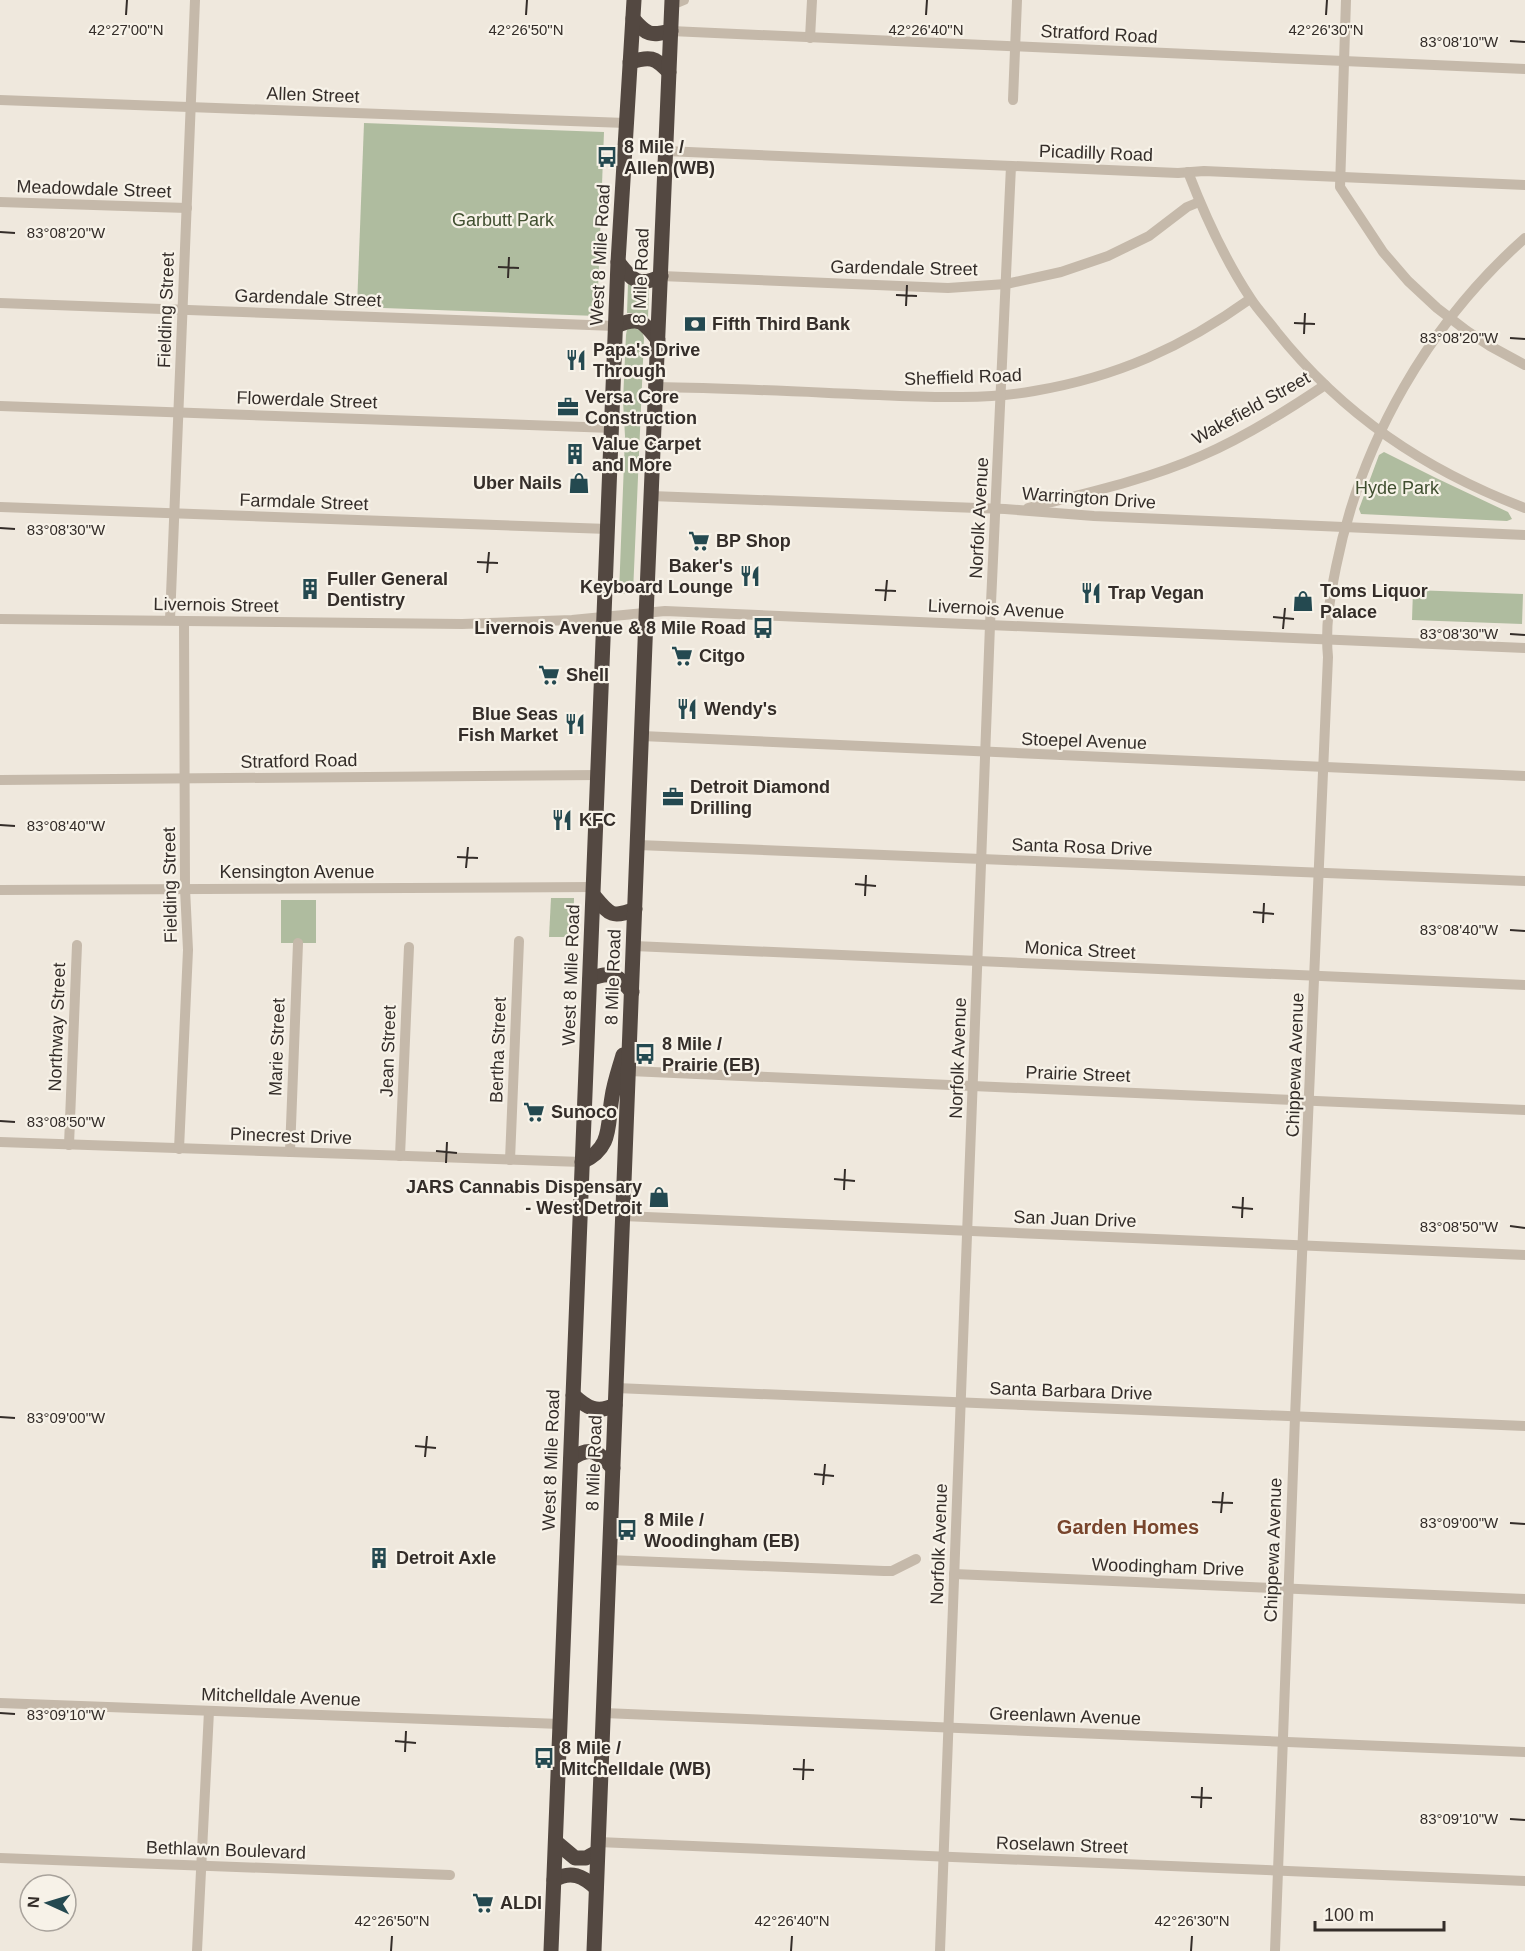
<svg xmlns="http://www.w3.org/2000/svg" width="1525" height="1951" viewBox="0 0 1525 1951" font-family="Arial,sans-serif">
	<rect width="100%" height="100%" fill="#efe8dd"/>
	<g fill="#afbc9f">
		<path d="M364,123L604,132L597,316L357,307Z"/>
		<path d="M628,284L635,287L649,288L648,318L637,313H627Z"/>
		<path d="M631,327L642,331L644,338L633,593L619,594L625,436L623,401L626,335L627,329Z"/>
		<path d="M1384,452L1436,478L1508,512L1512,519L1507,521L1361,514L1359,509L1379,455Z"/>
		<path d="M1413,590L1523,594L1522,624L1412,620Z"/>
		<path d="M551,898H574L573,937H549Z"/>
		<rect x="281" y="900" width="35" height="43"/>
	</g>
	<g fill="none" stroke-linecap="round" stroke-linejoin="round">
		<g stroke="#c5b9aa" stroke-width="10">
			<path d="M1346,0L1340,187L1383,252L1408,281L1437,308L1467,331L1490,346L1525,365"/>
			<path d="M672,5L684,0"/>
			<path d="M671,31L1525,69"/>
			<path d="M810,38L812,0"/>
			<path d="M0,100L626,123"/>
			<path d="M1013,100L1017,0"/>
			<path d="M665,151L1178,173L1204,171L1525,185"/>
			<path d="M1188,172C1205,216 1225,260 1251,299C1258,310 1268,320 1276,331C1343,415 1425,470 1525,508"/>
			<path d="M0,202L187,208"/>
			<path d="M661,276L948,288L1006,284L1061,272L1108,256L1149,236L1187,207L1199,202"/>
			<path d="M0,303L616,326"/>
			<path d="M656,387C730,388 805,392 879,395C930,397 984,400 1034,391C1117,377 1183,347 1250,299"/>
			<path d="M0,406L612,428"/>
			<path d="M651,496L1005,509L1094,516L1525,535"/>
			<path d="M0,507L608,529"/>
			<path d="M1028,508C1087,493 1146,480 1201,456C1245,437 1285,412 1325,385"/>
			<path d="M0,619L462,624L572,620L665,611L1525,648"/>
			<path d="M170,620L195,0"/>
			<path d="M642,736L1525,776"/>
			<path d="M0,780L598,775"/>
			<path d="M638,845L1525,881"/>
			<path d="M0,890L594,887"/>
			<path d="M634,946L1525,985"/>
			<path d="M629,1071L1525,1110"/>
			<path d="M0,1142L582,1162"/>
			<path d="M69,1145L77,945"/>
			<path d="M179,1149L188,950L185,889L184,621"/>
			<path d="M290,1152L298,943"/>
			<path d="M400,1156L409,947"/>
			<path d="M510,1160L519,941"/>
			<path d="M623,1216L1525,1255"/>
			<path d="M616,1388L1525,1426"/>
			<path d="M609,1560L884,1571H892L916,1559"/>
			<path d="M954,1574L1525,1599"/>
			<path d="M0,1703L560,1724"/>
			<path d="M604,1713L1525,1752"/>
			<path d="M598,1842L1525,1881"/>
			<path d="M0,1858L450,1875"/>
			<path d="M197,1951L209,1711"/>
			<path d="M940,1951L990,625L1011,166"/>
			<path d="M1275,1951L1295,1417L1328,657C1325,626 1330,597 1336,567C1361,441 1429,323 1525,238"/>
		</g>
		<g stroke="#534841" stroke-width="15">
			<path d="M633,19C647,35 650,36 671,31"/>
			<path d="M630,62C650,56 655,57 669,72"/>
			<path d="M618,262C632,280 639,288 661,276"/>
			<path d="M616,326C639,316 643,321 658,340"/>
			<path d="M594,896C609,914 612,919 635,909"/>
			<path d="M590,979C612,970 617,975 632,992"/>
			<path d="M582,1162C613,1148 607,1125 612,1097C614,1083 619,1069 623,1055"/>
			<path d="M573,1395C587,1408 597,1414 615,1405"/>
			<path d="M571,1459C591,1445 598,1452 613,1468"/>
			<path d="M556,1842L575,1858H586L597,1852"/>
			<path d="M554,1880C571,1870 583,1876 596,1888"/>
			<path d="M551,1951L618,262L634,0"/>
			<path d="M594,1951L647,592L672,0"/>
		</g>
	</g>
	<path fill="none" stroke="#342d29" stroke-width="2" d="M126,15L127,0M526,15L527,0M926,15L927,0M1326,15L1327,0M1510,41L1525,42M0,232L15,233M498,267L519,268M508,278L509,257M896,295L917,296M906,306L907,285M1294,323L1315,324M1304,334L1305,313M1510,338L1525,339M0,528L15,529M477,562L498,563M487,573L489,552M875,590L896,591M885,601L887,580M1273,617L1294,619M1283,629L1285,608M1510,634L1525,635M0,825L15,826M457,857L478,858M466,868L468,847M855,884L876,886M865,896L866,875M1253,912L1274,914M1263,923L1264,903M1510,930L1525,931M0,1121L15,1122M436,1151L457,1153M446,1163L447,1142M834,1179L855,1181M844,1190L845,1169M1232,1207L1253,1209M1242,1218L1243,1197M1510,1226L1525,1228M0,1417L15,1418M415,1446L436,1448M425,1457L427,1436M814,1474L834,1476M823,1485L825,1464M1212,1502L1233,1503M1221,1513L1223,1492M1510,1523L1525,1524M0,1713L15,1714M395,1741L416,1743M405,1752L406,1731M793,1769L814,1770M803,1780L804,1759M1191,1797L1212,1798M1201,1808L1202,1787M1510,1819L1525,1820M391,1951L392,1936M791,1951L792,1936M1191,1951L1192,1936"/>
	<defs>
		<symbol id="bus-bare" viewBox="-9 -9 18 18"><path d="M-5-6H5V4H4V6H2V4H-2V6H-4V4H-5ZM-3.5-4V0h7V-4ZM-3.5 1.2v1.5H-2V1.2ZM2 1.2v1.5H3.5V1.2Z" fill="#244950" stroke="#f7f2e8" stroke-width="2.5" paint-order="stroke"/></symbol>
		<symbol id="bank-bare" viewBox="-9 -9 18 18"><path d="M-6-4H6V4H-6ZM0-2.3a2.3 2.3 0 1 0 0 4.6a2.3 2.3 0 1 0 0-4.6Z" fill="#244950" stroke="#f7f2e8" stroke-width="2.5" paint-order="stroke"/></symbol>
		<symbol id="restaurant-bare" viewBox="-9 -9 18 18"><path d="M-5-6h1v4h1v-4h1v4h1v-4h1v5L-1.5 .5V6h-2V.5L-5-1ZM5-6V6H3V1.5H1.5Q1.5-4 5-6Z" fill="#244950" stroke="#f7f2e8" stroke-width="2.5" paint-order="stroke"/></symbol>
		<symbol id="office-bare" viewBox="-9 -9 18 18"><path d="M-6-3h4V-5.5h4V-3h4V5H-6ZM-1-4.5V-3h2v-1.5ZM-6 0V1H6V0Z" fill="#244950" stroke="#f7f2e8" stroke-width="2.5" paint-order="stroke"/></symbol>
		<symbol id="building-bare" viewBox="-9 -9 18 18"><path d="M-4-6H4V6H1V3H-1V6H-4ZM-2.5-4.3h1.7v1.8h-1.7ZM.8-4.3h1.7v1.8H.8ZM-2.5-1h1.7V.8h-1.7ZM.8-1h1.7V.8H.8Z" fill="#244950" stroke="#f7f2e8" stroke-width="2.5" paint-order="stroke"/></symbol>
		<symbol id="shop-bare" viewBox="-9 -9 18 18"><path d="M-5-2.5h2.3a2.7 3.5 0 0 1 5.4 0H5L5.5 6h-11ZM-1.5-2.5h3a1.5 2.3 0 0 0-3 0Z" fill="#244950" stroke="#f7f2e8" stroke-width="2.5" paint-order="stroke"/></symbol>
		<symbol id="supermarket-bare" viewBox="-9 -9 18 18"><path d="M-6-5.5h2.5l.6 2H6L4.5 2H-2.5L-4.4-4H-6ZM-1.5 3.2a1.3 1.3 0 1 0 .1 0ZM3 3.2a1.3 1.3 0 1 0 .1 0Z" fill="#244950" stroke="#f7f2e8" stroke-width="2.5" paint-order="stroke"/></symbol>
	</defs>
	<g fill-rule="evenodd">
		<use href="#bus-bare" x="592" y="142" width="30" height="30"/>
		<use href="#bank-bare" x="680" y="309" width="30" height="30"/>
		<use href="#restaurant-bare" x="561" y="345" width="30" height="30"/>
		<use href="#office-bare" x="553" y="392" width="30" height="30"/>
		<use href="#building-bare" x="560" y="439" width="30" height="30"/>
		<use href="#shop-bare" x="564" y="468" width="30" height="30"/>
		<use href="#supermarket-bare" x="684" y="526" width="30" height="30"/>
		<use href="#restaurant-bare" x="735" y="561" width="30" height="30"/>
		<use href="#building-bare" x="295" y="574" width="30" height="30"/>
		<use href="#restaurant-bare" x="1076" y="578" width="30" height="30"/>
		<use href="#shop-bare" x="1288" y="586" width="30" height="30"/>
		<use href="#bus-bare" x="748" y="613" width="30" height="30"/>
		<use href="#supermarket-bare" x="667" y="641" width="30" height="30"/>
		<use href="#supermarket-bare" x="534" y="660" width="30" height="30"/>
		<use href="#restaurant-bare" x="672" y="694" width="30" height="30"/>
		<use href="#restaurant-bare" x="560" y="709" width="30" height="30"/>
		<use href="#office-bare" x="658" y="782" width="30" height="30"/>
		<use href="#restaurant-bare" x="547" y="805" width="30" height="30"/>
		<use href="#bus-bare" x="630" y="1039" width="30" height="30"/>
		<use href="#supermarket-bare" x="519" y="1097" width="30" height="30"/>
		<use href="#shop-bare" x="644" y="1182" width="30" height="30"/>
		<use href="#bus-bare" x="612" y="1515" width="30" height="30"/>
		<use href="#building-bare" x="364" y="1543" width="30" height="30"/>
		<use href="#bus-bare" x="529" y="1743" width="30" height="30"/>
		<use href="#supermarket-bare" x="468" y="1888" width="30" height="30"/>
	</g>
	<g text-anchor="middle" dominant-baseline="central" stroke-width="4.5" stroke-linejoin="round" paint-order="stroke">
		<g font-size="18" fill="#342d29" stroke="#f7f2e8">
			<text transform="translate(1099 34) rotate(3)">Stratford Road</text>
			<text transform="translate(313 95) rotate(2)">Allen Street</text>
			<text transform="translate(1096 153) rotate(2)">Picadilly Road</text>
			<text transform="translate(94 189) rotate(2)">Meadowdale Street</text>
			<text transform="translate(600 255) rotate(-87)">West 8 Mile Road</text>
			<text transform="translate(904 268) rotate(1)">Gardendale Street</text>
			<text transform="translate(641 276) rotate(-88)">8 Mile Road</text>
			<text transform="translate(308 298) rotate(2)">Gardendale Street</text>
			<text transform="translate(166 310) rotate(-88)">Fielding Street</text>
			<text transform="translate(963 377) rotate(-2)">Sheffield Road</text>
			<text transform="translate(307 400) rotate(2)">Flowerdale Street</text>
			<text transform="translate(1251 408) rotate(-29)">Wakefield Street</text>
			<text transform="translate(1089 498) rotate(4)">Warrington Drive</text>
			<text transform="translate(304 502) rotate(2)">Farmdale Street</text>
			<text transform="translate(979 518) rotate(-87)">Norfolk Avenue</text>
			<text transform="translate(216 605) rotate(1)">Livernois Street</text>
			<text transform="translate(996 609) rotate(3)">Livernois Avenue</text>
			<text transform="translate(1084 741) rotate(2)">Stoepel Avenue</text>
			<text transform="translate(299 761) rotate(-1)">Stratford Road</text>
			<text transform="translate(1082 847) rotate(2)">Santa Rosa Drive</text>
			<text x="297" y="872">Kensington Avenue</text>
			<text transform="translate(170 885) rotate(-91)">Fielding Street</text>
			<text transform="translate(1080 950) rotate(3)">Monica Street</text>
			<text transform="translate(571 975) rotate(-88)">West 8 Mile Road</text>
			<text transform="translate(613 977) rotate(-88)">8 Mile Road</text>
			<text transform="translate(57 1027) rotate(-88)">Northway Street</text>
			<text transform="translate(277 1047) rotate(-88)">Marie Street</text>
			<text transform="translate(498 1050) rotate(-88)">Bertha Street</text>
			<text transform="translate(388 1051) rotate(-88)">Jean Street</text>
			<text transform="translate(958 1058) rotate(-88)">Norfolk Avenue</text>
			<text transform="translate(1295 1065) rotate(-88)">Chippewa Avenue</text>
			<text transform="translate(1078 1074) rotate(2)">Prairie Street</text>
			<text transform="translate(291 1136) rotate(2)">Pinecrest Drive</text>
			<text transform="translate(1075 1219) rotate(2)">San Juan Drive</text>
			<text transform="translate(1071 1391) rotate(2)">Santa Barbara Drive</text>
			<text transform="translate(551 1460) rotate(-88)">West 8 Mile Road</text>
			<text transform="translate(594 1463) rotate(-88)">8 Mile Road</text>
			<text transform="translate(939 1544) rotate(-88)">Norfolk Avenue</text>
			<text transform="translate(1273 1550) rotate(-88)">Chippewa Avenue</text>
			<text transform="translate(1168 1567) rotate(2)">Woodingham Drive</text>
			<text transform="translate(281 1697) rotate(2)">Mitchelldale Avenue</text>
			<text transform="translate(1065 1716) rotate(2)">Greenlawn Avenue</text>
			<text transform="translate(1062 1845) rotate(2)">Roselawn Street</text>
			<text transform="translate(226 1850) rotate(2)">Bethlawn Boulevard</text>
		</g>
		<g font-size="18" font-weight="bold" fill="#342d29" stroke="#f7f2e8" text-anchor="start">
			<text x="624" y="147">8 Mile /<tspan x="624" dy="21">Allen (WB)</tspan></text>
			<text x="712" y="324">Fifth Third Bank</text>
			<text x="593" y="350">Papa's Drive<tspan x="593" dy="21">Through</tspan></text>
			<text x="585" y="397">Versa Core<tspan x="585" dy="21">Construction</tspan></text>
			<text x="592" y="444">Value Carpet<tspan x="592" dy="21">and More</tspan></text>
			<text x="562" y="483" text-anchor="end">Uber Nails</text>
			<text x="716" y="541">BP Shop</text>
			<text x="733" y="566" text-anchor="end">Baker's<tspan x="733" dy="21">Keyboard Lounge</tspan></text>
			<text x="327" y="579">Fuller General<tspan x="327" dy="21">Dentistry</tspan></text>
			<text x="1320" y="591">Toms Liquor<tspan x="1320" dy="21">Palace</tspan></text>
			<text x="1108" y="593">Trap Vegan</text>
			<text x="746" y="628" text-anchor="end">Livernois Avenue &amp; 8 Mile Road</text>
			<text x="699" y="656">Citgo</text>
			<text x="566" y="675">Shell</text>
			<text x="704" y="709">Wendy's</text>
			<text x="558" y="714" text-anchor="end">Blue Seas<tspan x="558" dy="21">Fish Market</tspan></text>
			<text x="690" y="787">Detroit Diamond<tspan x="690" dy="21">Drilling</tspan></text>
			<text x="579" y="820">KFC</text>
			<text x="662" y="1044">8 Mile /<tspan x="662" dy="21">Prairie (EB)</tspan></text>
			<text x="551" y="1112">Sunoco</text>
			<text x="642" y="1187" text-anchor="end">JARS Cannabis Dispensary<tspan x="642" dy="21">- West Detroit</tspan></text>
			<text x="644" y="1520">8 Mile /<tspan x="644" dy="21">Woodingham (EB)</tspan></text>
			<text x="396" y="1558">Detroit Axle</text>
			<text x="561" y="1748">8 Mile /<tspan x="561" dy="21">Mitchelldale (WB)</tspan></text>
			<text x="500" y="1903">ALDI</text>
		</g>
		<g font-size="18" fill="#404f30" stroke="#f7f2e8">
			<text x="503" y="220">Garbutt Park</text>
			<text x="1397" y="488">Hyde Park</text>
		</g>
		<g font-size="20" font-weight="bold" fill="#78452c" stroke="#f7f2e8">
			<text x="1128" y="1527">Garden Homes</text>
		</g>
	</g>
	<g font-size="15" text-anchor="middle" fill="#342d29" stroke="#f7f2e8" stroke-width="4.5" stroke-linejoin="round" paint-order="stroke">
		<text x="126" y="35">42°27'00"N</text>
		<text x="526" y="35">42°26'50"N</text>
		<text x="926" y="35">42°26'40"N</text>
		<text x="1326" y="35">42°26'30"N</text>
		<text x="1459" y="47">83°08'10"W</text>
		<text x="66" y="238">83°08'20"W</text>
		<text x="1459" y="343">83°08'20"W</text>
		<text x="66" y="535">83°08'30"W</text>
		<text x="1459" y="639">83°08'30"W</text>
		<text x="66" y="831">83°08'40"W</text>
		<text x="1459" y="935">83°08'40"W</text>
		<text x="66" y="1127">83°08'50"W</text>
		<text x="1459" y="1232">83°08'50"W</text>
		<text x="66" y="1423">83°09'00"W</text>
		<text x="1459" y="1528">83°09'00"W</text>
		<text x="66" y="1720">83°09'10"W</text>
		<text x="1459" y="1824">83°09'10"W</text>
		<text x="392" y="1926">42°26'50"N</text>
		<text x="792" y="1926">42°26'40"N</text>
		<text x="1192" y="1926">42°26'30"N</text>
	</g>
	<g transform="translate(48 1903) rotate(274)"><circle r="28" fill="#f7f2e8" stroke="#a9a39c" stroke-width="1.5"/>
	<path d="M0-4.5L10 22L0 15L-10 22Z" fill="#244950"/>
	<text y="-9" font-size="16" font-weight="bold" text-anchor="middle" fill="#342d29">N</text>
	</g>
	<path d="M1315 1921v9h129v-9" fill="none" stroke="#342d29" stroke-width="3"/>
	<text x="1324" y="1921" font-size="18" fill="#342d29" stroke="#f7f2e8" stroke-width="4.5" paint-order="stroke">100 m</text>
</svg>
